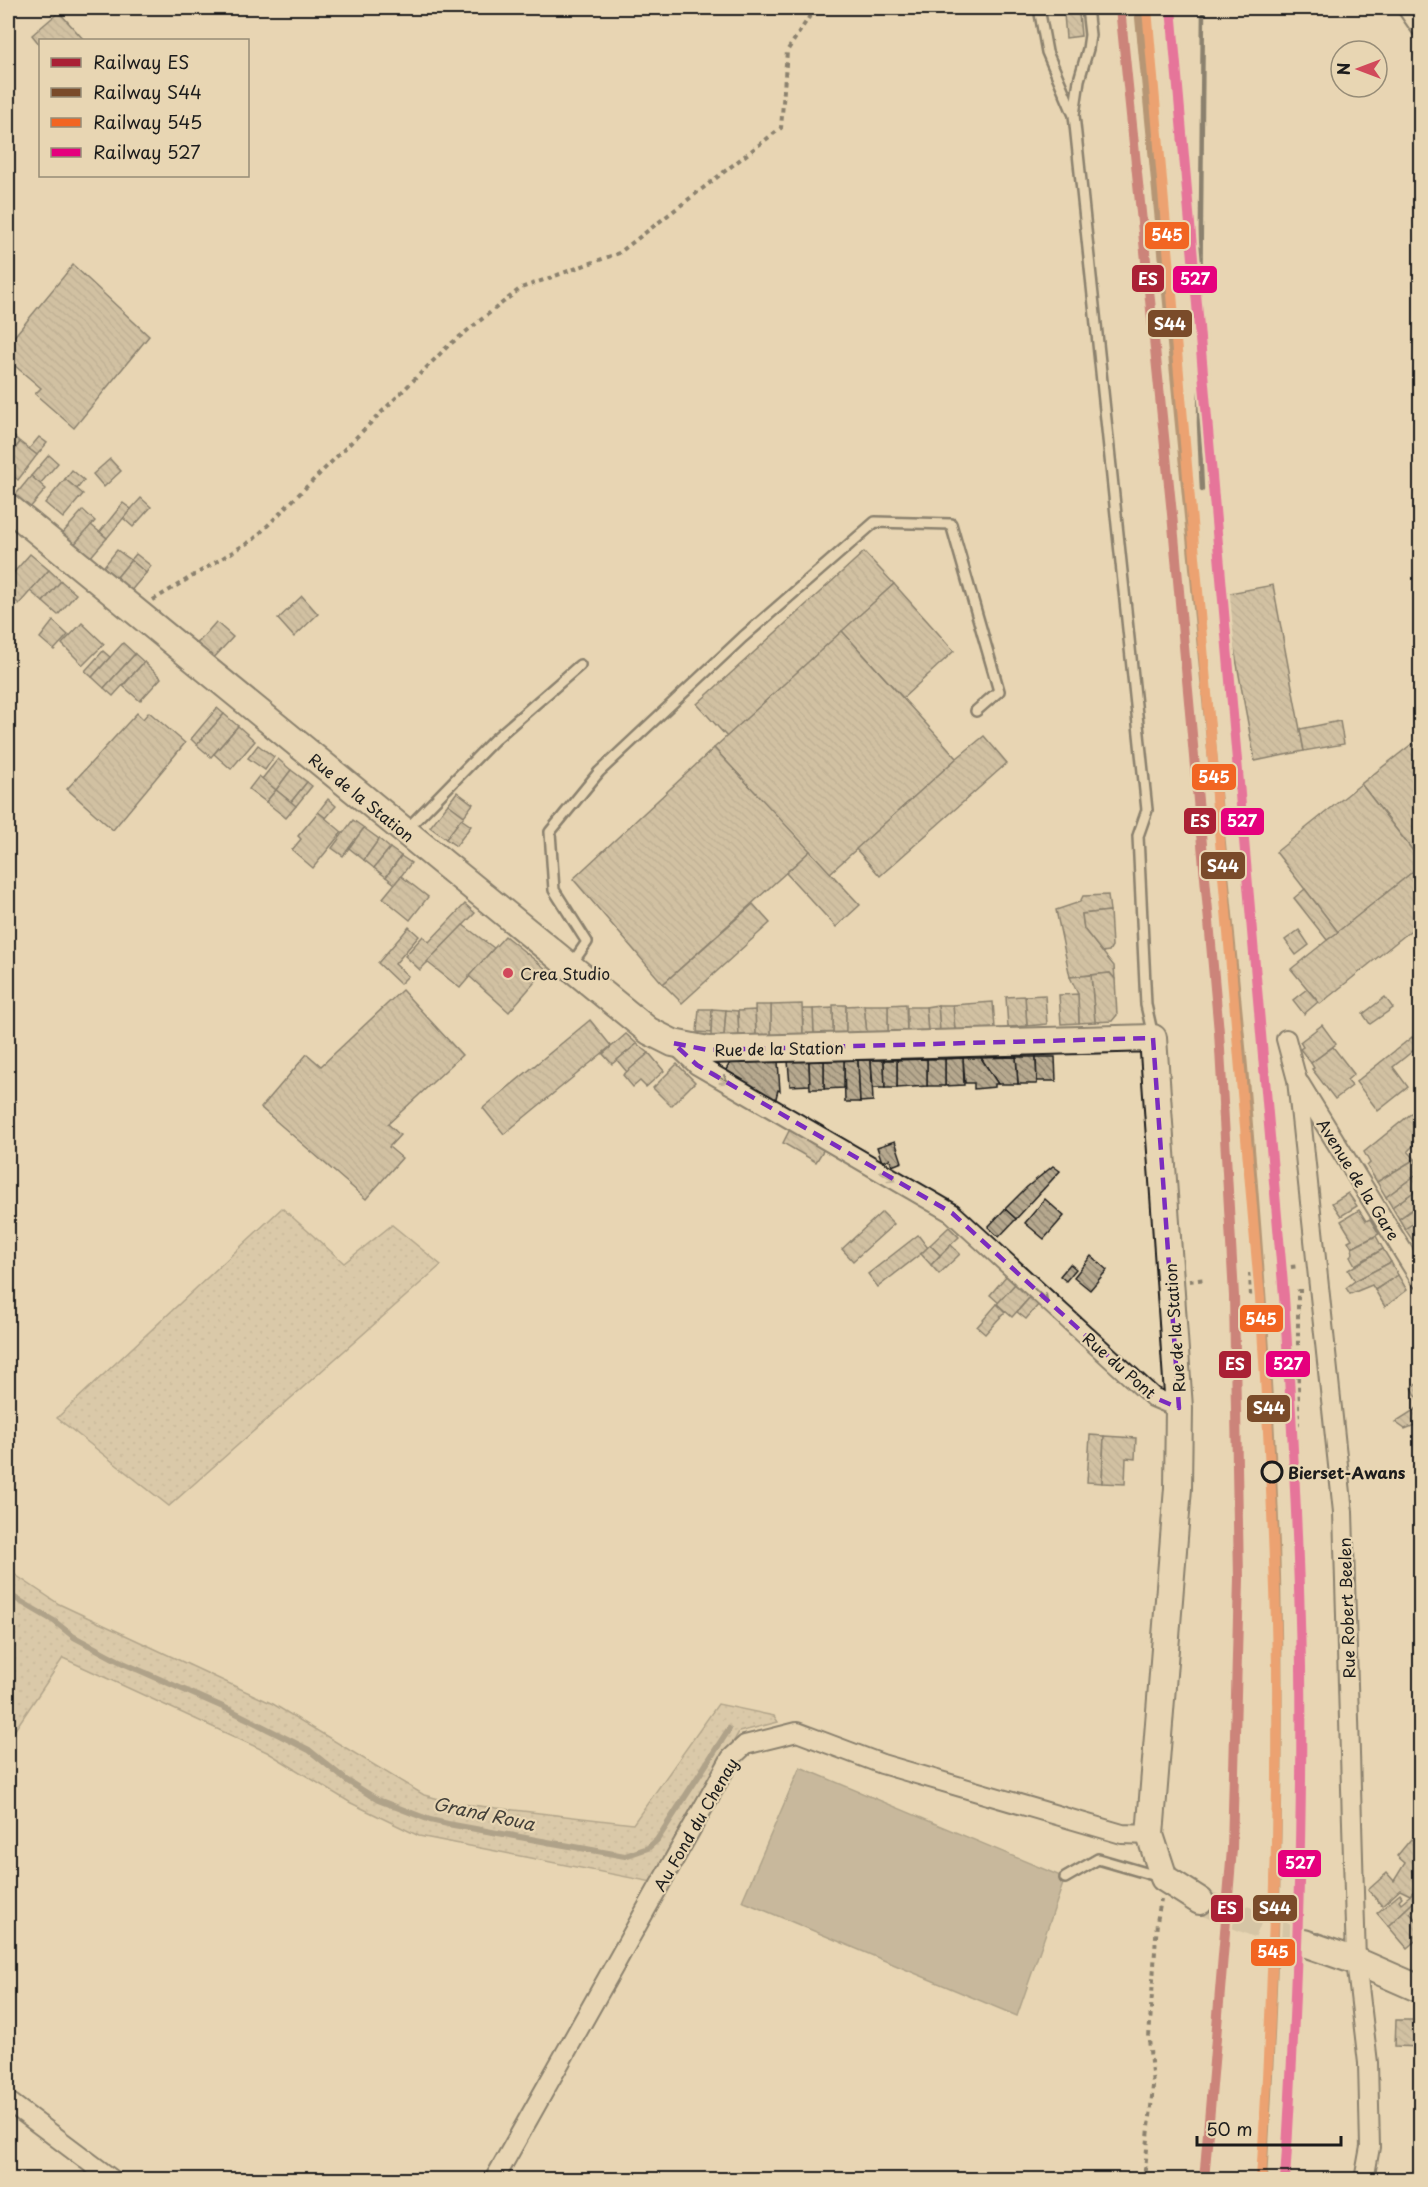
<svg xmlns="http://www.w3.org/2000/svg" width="1428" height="2187" viewBox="0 0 1428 2187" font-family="'Playpen Sans',sans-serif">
	<defs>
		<pattern id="grass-dots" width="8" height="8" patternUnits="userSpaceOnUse" patternTransform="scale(1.5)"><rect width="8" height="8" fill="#cbbb9d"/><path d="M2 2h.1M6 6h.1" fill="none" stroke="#aea087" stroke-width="1.8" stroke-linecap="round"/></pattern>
		<pattern id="building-back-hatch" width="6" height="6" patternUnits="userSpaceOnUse" patternTransform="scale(1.5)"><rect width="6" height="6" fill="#b6a88e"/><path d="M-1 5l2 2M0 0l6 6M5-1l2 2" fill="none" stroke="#938873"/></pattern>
	</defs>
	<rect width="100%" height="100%" fill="#e8d6b3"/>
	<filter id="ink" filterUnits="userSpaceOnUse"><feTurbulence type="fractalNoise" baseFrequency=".0167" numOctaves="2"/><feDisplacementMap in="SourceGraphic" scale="12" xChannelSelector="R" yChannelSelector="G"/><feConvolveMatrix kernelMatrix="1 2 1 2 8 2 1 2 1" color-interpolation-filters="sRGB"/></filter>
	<g filter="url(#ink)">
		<g fill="url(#grass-dots)" stroke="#746c5c" stroke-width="1.5">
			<path d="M282,1208L344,1263L392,1225L441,1265L169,1506L57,1418Z"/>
			<path d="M8,1570L59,1604L273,1704L424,1795L454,1803L633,1824L718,1704L774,1716L778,1722L739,1732L652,1882L419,1836L351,1803L267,1752L63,1658L8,1740Z"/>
		</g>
		<path fill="#a29680" stroke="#6c6558" stroke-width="1.5" d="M800,1767L1065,1878L1017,2016L742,1901Z"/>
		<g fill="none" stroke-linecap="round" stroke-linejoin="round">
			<path stroke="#6c6558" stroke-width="6" d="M8,1594L54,1621L74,1637L123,1663L232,1711L309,1750L346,1780L378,1800L430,1820L448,1824L625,1856L648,1848L657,1840L729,1729"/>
		</g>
		<g fill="url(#building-back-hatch)" stroke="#1c1c1c" stroke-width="1.5">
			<path d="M59,12L84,40H40V45L32,35Z"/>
			<path d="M1079,13L1081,36L1066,38L1064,14Z"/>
			<path d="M73,265L149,336L74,428L35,394L41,388L8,360V344Z"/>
			<path d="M8,431L20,442L8,459Z"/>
			<path d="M39,437L47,443L37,455L29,449Z"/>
			<path d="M20,442L37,455L18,480L8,471V459Z"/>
			<path d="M49,455L58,463L40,484L31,476Z"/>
			<path d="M110,459L121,471L104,487L93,474Z"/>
			<path d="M72,470L84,480L77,489L65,479Z"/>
			<path d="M31,476L46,489L28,510L13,498Z"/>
			<path d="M65,479L83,494L63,518L45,503Z"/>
			<path d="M141,498L151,507L133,527L123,518Z"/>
			<path d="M123,503L131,509L107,538L100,532Z"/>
			<path d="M83,510L95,521L73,546L61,535Z"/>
			<path d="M91,525L107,538L89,559L73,546Z"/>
			<path d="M117,550L131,560L114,581L101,570Z"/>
			<path d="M864,552L894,584L727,737L697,704Z"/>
			<path d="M30,554L49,570L19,604L8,594V579Z"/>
			<path d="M136,554L151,566L146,573L131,560Z"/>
			<path d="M131,560L146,573L129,593L114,581Z"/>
			<path d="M49,570L61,581L43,602L30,591Z"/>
			<path d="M61,581L76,594L58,615L43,602Z"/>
			<path d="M894,584L954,651L903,698L842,631Z"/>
			<path d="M1273,585L1304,751L1255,761L1224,594Z"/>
			<path d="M302,596L318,614L294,637L278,619Z"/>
			<path d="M53,621L68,635L54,650L40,638Z"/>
			<path d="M216,622L233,637L211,661L195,646Z"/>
			<path d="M82,623L104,644L83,665L62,644Z"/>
			<path d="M842,631L957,758L829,874L714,748Z"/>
			<path d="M123,643L135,654L104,688L92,677Z"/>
			<path d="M103,651L110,657L92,677L85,671Z"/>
			<path d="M135,654L144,662L113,696L104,688Z"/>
			<path d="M144,662L161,678L140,701L123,686Z"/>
			<path d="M217,708L224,714L197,745L191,739Z"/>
			<path d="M149,712L185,743L113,830L67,789L137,713L143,719Z"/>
			<path d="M224,714L238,726L211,757L197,745Z"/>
			<path d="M1340,721L1344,744L1304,751L1300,729Z"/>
			<path d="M238,726L255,741L231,769L214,754Z"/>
			<path d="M984,736L1007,763L880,876L856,849L957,758Z"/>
			<path d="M1413,743L1420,753V860L1361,784Z"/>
			<path d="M258,745L274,757L265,770L248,758Z"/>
			<path d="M714,748L810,851L663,984L573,879Z"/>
			<path d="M278,759L291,770L276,790L262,779Z"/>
			<path d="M291,770L307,782L291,802L276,790Z"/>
			<path d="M259,776L276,790L266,802L249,789Z"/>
			<path d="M307,782L312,786L296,806L291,802Z"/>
			<path d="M1361,784L1420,860V866L1338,932L1276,852Z"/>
			<path d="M276,790L296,806L286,818L266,802Z"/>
			<path d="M457,792L473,804L464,816L448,804Z"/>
			<path d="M328,799L336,806L326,818L318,812Z"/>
			<path d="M448,804L464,816L446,839L430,827Z"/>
			<path d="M318,812L342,832L313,868L292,850L301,839L298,836Z"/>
			<path d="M461,819L471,826L456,846L446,839Z"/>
			<path d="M353,820L364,828L343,856L332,848Z"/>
			<path d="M364,828L379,839L364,860L349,848Z"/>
			<path d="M379,839L390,848L374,868L364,860Z"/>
			<path d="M390,848L401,856L386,877L374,868Z"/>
			<path d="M810,851L860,905L836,927L786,873Z"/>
			<path d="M401,856L411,863L395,884L386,877Z"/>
			<path d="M1420,866V923L1320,1004L1291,969Z"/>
			<path d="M401,876L428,897L410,920L383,898Z"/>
			<path d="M1305,889L1338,932L1327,940L1294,898Z"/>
			<path d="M1108,895L1110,911L1082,914L1084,929L1114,966L1115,979L1110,973L1070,977L1056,910L1080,902L1083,896Z"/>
			<path d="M465,904L475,913L420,970L405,956L423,936L429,942Z"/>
			<path d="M753,904L770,923L682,1003L663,984Z"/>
			<path d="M1110,911L1112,946L1109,951L1102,952L1084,929L1082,914Z"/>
			<path d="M463,925L494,948L460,988L427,962Z"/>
			<path d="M409,927L419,936L395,964L408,976L400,984L378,963Z"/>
			<path d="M1299,930L1309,945L1296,955L1285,940Z"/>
			<path d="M505,936L546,969L509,1012L469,976Z"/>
			<path d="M1110,973L1115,979L1117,1015L1112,1021L1095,1022L1091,975Z"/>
			<path d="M1091,975L1095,1022L1079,1023L1078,994L1070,977Z"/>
			<path d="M1307,989L1318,1002L1304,1014L1293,1000Z"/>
			<path d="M402,990L462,1055L388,1124L400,1135L389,1147L402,1158L366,1199L261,1108L307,1054L321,1066Z"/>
			<path d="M1078,994L1079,1023L1061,1024L1059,995Z"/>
			<path d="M1045,995L1047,1024L1027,1026L1025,996Z"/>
			<path d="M1025,996L1027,1026L1008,1027L1006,997Z"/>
			<path d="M1385,997L1393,1008L1370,1024L1363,1014Z"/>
			<path d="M993,1002L995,1028L955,1031L953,1005Z"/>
			<path d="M802,1004L803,1036L771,1037V1005Z"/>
			<path d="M906,1004L907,1033L888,1034V1005Z"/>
			<path d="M755,1005H771V1037H756Z"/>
			<rect x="833" y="1005" width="13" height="30"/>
			<path d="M864,1005H888V1034H867Z"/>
			<path d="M864,1005L867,1034L846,1035V1006Z"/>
			<path d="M938,1005H953L955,1031L940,1033Z"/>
			<path d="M938,1005L940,1033H928L926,1007Z"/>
			<path d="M907,1007H926L928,1033H907Z"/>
			<path d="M833,1008V1035L814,1036L813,1009Z"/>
			<path d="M699,1009H712L711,1033L697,1032Z"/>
			<path d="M712,1009L726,1010L724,1037L711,1036Z"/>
			<path d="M803,1009H813L814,1036H803Z"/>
			<path d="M726,1010L738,1011L739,1037H724Z"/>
			<path d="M755,1010L756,1037H739L738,1011Z"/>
			<path d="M590,1020L611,1046L504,1134L483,1108Z"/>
			<path d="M1322,1025L1336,1044L1311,1063L1300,1049L1303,1047L1300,1042Z"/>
			<path d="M626,1034L637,1044L612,1064L603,1054Z"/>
			<path d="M1412,1037L1419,1046L1393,1067L1408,1087L1378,1111L1356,1082Z"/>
			<path d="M637,1044L649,1053L627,1072L617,1060Z"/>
			<path d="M1333,1047L1354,1074L1347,1080L1352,1086L1335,1099L1312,1069L1314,1068L1311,1063Z"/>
			<path d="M649,1053L664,1071L646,1087L640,1081L633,1087L623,1075Z"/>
			<path d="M1016,1057H1036L1037,1084H1018Z"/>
			<path d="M1016,1057L1018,1084H998L981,1058Z"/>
			<path d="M1036,1057H1055L1056,1081H1037Z"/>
			<path d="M963,1058H981L998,1084H995V1087L974,1089V1083H965Z"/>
			<path d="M963,1058L964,1085L945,1086V1059Z"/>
			<rect x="927" y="1059" width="18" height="27"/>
			<path d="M927,1059V1086L897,1088V1060Z"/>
			<path d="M844,1060H858L860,1102H845Z"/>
			<path d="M844,1060V1088L824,1089V1061Z"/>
			<path d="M858,1060H871L873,1101L860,1102Z"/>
			<path d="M871,1060H884L885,1088H873Z"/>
			<path d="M884,1060H897V1088H885Z"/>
			<path d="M778,1061L780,1091L778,1090L775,1102L724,1073L730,1063Z"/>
			<path d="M788,1061H809L810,1085L790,1086Z"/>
			<path d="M809,1061H824V1089H810Z"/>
			<path d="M677,1064L695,1082L671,1106L653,1088Z"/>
			<path d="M1412,1113L1416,1116L1420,1113V1139L1408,1151L1415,1159L1377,1182L1367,1166L1370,1163L1364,1152Z"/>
			<path d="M790,1129L824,1149L816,1162L783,1143Z"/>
			<path d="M895,1141L902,1162L892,1166L890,1159L882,1162L877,1147Z"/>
			<path d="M1415,1159L1420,1172L1386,1197L1377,1182Z"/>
			<path d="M1053,1166L1060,1171L1016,1219L1005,1209L1027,1187Z"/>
			<path d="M1420,1172V1188L1392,1207L1386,1197Z"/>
			<path d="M1420,1188V1204L1399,1219L1392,1207Z"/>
			<path d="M1348,1193L1357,1206L1341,1216L1332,1203Z"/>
			<path d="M1045,1199L1064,1216L1044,1239L1025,1223Z"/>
			<path d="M1420,1204V1219L1405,1229L1399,1219Z"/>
			<path d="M1005,1209L1016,1219L999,1237L988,1227Z"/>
			<path d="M1359,1210L1366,1221L1370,1219L1379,1234L1352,1248L1348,1241L1352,1239L1341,1221Z"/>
			<path d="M882,1212L894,1224L853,1261L842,1249Z"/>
			<path d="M1420,1219V1235L1413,1241L1405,1229Z"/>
			<path d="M949,1227L959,1237L940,1255L930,1245Z"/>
			<path d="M918,1235L928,1248L878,1287L868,1274Z"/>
			<path d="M1376,1236L1383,1249L1355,1265L1350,1256L1353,1253L1352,1248Z"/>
			<path d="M930,1245L940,1255L931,1265L921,1254Z"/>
			<path d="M951,1245L960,1254L939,1274L931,1265Z"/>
			<path d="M1383,1249L1391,1262L1355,1281L1348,1270Z"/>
			<path d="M1091,1256L1107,1270L1090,1290L1074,1277Z"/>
			<path d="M1391,1262L1398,1275L1375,1290L1372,1285L1350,1294L1346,1288L1355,1281Z"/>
			<path d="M1070,1264L1076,1269L1066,1281L1060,1276Z"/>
			<path d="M1007,1275L1016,1283L999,1303L990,1295Z"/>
			<path d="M1398,1275L1407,1290L1385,1307L1375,1290Z"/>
			<path d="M1016,1283L1031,1296L1012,1317L997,1304Z"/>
			<path d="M1031,1296L1039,1304L1026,1319L1017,1312Z"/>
			<path d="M997,1304L1005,1312L985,1334L977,1327Z"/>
			<path d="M1420,1382V1405L1412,1387Z"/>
			<path d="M1420,1406V1423L1405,1429L1395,1422Z"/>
			<path d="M1090,1435L1104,1436L1102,1483L1087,1482Z"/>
			<path d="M1104,1436L1136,1438L1135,1459L1126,1458L1125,1484L1102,1483Z"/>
			<path d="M1411,1839L1420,1846V1883L1410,1895L1400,1890L1382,1906L1368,1890L1387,1873L1394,1881L1405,1863L1397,1856Z"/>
			<path d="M1420,1887V1896L1388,1926L1377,1913L1400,1894L1402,1897L1399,1900L1401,1903Z"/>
			<path d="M1420,1896V1905L1410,1913L1420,1925V1937L1407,1948L1388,1926Z"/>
			<path d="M1396,2020H1420V2047L1395,2046Z"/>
		</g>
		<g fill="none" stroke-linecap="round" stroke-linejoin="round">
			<path stroke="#bfb195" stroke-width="26" stroke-dasharray="26 13" stroke-linecap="butt" d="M1200,1901L1304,1943"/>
			<defs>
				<g id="lane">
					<path d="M1039,8L1047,52L1073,113"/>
					<path d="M1087,8L1090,35L1088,49L1079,80L1074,115L1147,810L1138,836L1146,1005L1153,1036"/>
					<path d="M406,830L494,740L580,665"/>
					<path d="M571,965L587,942L554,890L550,832L599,772L743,637L875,522L951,524L999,691L976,711"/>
					<path d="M1065,1878L1098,1859L1160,1877"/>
				</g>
				<g id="street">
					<path d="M1407,8L1420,27"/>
					<path d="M1286,1039L1297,1080L1343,1512L1356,1961L1368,2063L1370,2147L1364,2180"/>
					<path d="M675,1044L697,1065L952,1213L1153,1397L1179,1408"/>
					<path d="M1300,1084L1420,1279"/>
					<path d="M8,2101L113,2180"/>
					<path d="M494,2180L731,1758L745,1745L797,1732L882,1764L1122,1834L1150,1835"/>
				</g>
				<g id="secondary">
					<path d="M8,507L649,1031L673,1043L708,1050L1153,1038L1179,1408L1178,1488L1150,1835L1164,1878L1200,1901"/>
					<path d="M1304,1943L1356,1961L1420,1989"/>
				</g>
			</defs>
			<use href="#lane" stroke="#1c1c1c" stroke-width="14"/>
			<use href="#street" stroke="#1c1c1c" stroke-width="22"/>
			<use href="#secondary" stroke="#1c1c1c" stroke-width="30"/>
			<g stroke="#1c1c1c" stroke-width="4" stroke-dasharray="4.5 4.5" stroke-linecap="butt">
				<path d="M153,600L254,539L448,346L521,288L619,253L781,128L787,51L815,8"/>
				<path d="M1282,1268L1299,1266"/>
				<path d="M1250,1273L1251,1297"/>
				<path d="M1189,1281L1206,1279"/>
				<path d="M1296,1425L1298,1424V1291H1302"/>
				<path d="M1144,2180L1153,2086L1149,2038L1157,1922L1161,1899"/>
			</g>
			<use href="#lane" stroke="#e8d6b3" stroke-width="9"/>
			<use href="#street" stroke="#e8d6b3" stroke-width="18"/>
			<use href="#secondary" stroke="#e8d6b3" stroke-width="26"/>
			<path stroke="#1c1c1c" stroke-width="4.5" d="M1202,490L1199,423L1203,8"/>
			<defs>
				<path id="rail-1" d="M1120,8L1172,514L1219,1032L1234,1296L1239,1579L1232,1849L1204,2180"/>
				<path id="rail-2" d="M1139,8L1243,1067C1258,1236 1271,1406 1276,1575C1281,1777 1275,1978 1262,2180"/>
				<path id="rail-3" d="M1147,9L1260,1298C1268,1421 1275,1545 1277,1668C1279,1839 1272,2009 1261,2179"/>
				<path id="rail-4" d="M1171,8L1284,1296C1292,1420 1299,1543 1301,1667C1303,1838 1296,2009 1285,2180"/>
			</defs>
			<use href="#rail-1" stroke="#e8d6b3" stroke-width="15"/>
			<use href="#rail-2" stroke="#e8d6b3" stroke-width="15"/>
			<use href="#rail-3" stroke="#e8d6b3" stroke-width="15"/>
			<use href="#rail-4" stroke="#e8d6b3" stroke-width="15"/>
			<use href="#rail-1" stroke="#aa2135" stroke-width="10"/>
			<use href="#rail-2" stroke="#7a4b2a" stroke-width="10"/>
			<use href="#rail-3" stroke="#f26522" stroke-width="10"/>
			<use href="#rail-4" stroke="#e5007d" stroke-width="10"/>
		</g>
		<defs><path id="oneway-shaft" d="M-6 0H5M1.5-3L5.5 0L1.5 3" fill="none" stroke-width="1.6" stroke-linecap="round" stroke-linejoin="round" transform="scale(1.5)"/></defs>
		<g stroke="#8c826f">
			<use href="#oneway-shaft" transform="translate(720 1078) rotate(30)"/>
			<use href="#oneway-shaft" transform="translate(888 1176) rotate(31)"/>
			<use href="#oneway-shaft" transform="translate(1041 1295) rotate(42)"/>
		</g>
	</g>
	<path d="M0 0H1428V2187H0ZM1153,1038L1179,1408L1153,1397L952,1213L697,1065L673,1043L708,1050Z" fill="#e8d6b3" fill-opacity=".55" fill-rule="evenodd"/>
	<path fill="none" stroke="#7b2cbf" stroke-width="4.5" stroke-dasharray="12 8" stroke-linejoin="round" d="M1153,1038L1179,1408L1153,1397L952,1213L697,1065L673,1043L708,1050Z"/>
	<circle fill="#d1495b" stroke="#e8d6b3" stroke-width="2" cx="508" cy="973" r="6"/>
	<circle fill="#e8d6b3" stroke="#1c1c1c" stroke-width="3" cx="1272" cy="1472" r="10"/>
	<g text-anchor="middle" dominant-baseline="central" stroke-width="4.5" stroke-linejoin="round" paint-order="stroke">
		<g font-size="16" fill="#1c1c1c" stroke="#e8d6b3">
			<text transform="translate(362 797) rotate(39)">Rue de la Station</text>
			<text transform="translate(779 1048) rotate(-1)">Rue de la Station</text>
			<text transform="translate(1359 1179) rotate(58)">Avenue de la Gare</text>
			<text transform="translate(1174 1328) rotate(-94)">Rue de la Station</text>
			<text transform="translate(1120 1365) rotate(41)">Rue du Pont</text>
			<text transform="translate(1346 1608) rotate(-92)">Rue Robert Beelen</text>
			<text transform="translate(695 1824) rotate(-60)">Au Fond du Chenay</text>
		</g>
		<g font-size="16" fill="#1c1c1c" stroke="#e8d6b3" text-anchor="start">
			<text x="520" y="973">Crea Studio</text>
		</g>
		<g font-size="16" font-weight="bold" fill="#1c1c1c" stroke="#e8d6b3" text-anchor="start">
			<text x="1288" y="1472">Bierset-Awans</text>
		</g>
		<g font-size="18" font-style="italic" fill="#44413a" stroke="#e8d6b3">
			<text transform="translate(484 1813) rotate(12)">Grand Roua</text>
		</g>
	</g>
	<g stroke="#e8d6b3" stroke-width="2">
		<rect x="1144" y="221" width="46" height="29" rx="6" fill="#f26522"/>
		<rect x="1131" y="264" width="34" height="29" rx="6" fill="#aa2135"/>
		<rect x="1172" y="265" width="46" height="29" rx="6" fill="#e5007d"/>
		<rect x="1147" y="309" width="46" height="29" rx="6" fill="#7a4b2a"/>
		<rect x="1191" y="763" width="46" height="28" rx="6" fill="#f26522"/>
		<rect x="1183" y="807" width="34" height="28" rx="6" fill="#aa2135"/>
		<rect x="1220" y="807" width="45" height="29" rx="6" fill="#e5007d"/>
		<rect x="1200" y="851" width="46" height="29" rx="6" fill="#7a4b2a"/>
		<rect x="1239" y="1304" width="45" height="29" rx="6" fill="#f26522"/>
		<rect x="1265" y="1350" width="46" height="28" rx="6" fill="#e5007d"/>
		<rect x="1218" y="1350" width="34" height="29" rx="6" fill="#aa2135"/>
		<rect x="1246" y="1394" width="45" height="29" rx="6" fill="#7a4b2a"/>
		<rect x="1277" y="1849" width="45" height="29" rx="6" fill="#e5007d"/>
		<rect x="1252" y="1894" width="46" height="28" rx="6" fill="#7a4b2a"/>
		<rect x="1210" y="1894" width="34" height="29" rx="6" fill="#aa2135"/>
		<rect x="1250" y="1938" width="46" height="29" rx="6" fill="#f26522"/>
	</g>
	<g font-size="16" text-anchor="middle" font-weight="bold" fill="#fff">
		<text x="1167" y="241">545</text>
		<text x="1148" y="285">ES</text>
		<text x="1195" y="285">527</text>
		<text x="1170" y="330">S44</text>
		<text x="1214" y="783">545</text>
		<text x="1200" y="827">ES</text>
		<text x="1242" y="827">527</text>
		<text x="1223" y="872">S44</text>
		<text x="1261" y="1325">545</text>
		<text x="1288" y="1370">527</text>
		<text x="1235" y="1370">ES</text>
		<text x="1269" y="1414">S44</text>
		<text x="1300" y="1869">527</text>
		<text x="1275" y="1914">S44</text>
		<text x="1227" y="1914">ES</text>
		<text x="1273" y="1958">545</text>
	</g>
	<rect width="1428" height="2187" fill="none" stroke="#e8d6b3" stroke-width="30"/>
	<rect x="15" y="15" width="1398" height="2157" fill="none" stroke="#1c1c1c" stroke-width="2" filter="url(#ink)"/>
	<rect x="39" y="39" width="210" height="138" fill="#e8d6b3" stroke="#968c77" stroke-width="1.5"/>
	<rect x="51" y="58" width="30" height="9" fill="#aa2135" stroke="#968c77" stroke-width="1.5"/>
	<text x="93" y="69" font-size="18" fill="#1c1c1c">Railway ES</text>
	<rect x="51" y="88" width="30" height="9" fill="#7a4b2a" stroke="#968c77" stroke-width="1.5"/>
	<text x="93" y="99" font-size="18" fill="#1c1c1c">Railway S44</text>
	<rect x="51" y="118" width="30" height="9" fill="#f26522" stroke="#968c77" stroke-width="1.5"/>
	<text x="93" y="129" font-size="18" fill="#1c1c1c">Railway 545</text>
	<rect x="51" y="148" width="30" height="9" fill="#e5007d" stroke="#968c77" stroke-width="1.5"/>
	<text x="93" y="159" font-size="18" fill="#1c1c1c">Railway 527</text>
	<g transform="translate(1359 69) rotate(270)"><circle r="28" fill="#e8d6b3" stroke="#968c77" stroke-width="1.5"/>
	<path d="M0-4.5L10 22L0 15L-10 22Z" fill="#d1495b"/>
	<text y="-9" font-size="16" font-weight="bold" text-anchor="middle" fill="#1c1c1c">N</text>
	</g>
	<path d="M1197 2136v9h144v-9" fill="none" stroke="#1c1c1c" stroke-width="3"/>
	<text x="1206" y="2136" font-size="18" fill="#1c1c1c" stroke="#e8d6b3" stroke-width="4.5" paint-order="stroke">50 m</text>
</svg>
